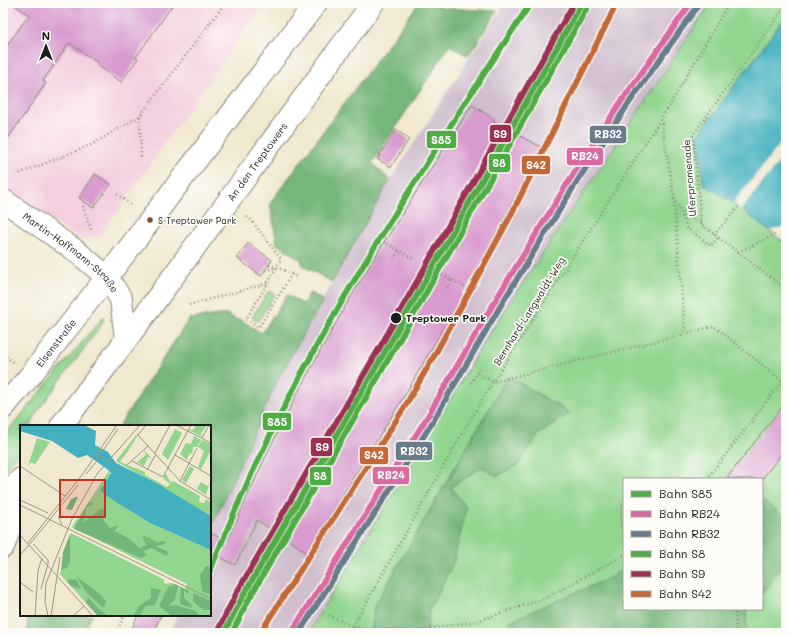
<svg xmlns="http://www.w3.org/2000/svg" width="789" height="636" viewBox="0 0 789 636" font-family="Mali,sans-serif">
	<rect width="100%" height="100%" fill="#fdfcf7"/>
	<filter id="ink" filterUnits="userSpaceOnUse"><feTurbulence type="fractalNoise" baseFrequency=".025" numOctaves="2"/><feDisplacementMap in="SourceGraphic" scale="8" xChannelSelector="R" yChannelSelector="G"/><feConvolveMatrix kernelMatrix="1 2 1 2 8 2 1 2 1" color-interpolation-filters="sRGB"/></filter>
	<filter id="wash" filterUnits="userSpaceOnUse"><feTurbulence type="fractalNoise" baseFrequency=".012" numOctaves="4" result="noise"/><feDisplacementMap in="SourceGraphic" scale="16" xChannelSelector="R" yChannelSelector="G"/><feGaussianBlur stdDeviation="0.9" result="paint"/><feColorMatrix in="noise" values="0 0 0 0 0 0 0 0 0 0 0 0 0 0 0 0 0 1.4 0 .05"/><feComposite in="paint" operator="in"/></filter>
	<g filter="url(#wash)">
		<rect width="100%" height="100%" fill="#f0e8cf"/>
		<path fill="#f3cfdf" d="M3,3H264L100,235L81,240L3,187Z"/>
		<path fill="#cfbdce" d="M505,3H711L496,323L307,633H170L177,615H210V532L280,375L390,180Z"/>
		<g fill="#91d58e" stroke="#567855" fill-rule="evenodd">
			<path d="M711,3H786V16L698,135L733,203L786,244V633H308L496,323ZM624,479H762V609H624Z"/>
			<path d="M269,291L275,294L258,321L252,317Z"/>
			<path d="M104,316L102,324L37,412L31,426H21V449L3,472V437Z"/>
		</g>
		<g fill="#74b679" stroke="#48694a">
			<path d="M419,3H432L442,8L497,11L468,56L450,45L372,163L390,180L332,282L303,266L301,260L277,244L270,203Z"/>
			<path d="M310,293L323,300L280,375L214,522L210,520V426H119L189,319L227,314L238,321L239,319L262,333L287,295L303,304Z"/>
			<path d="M508,376L570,413L539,434L518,465L497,476L482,467L451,487L466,508L454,561L429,610L427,633H371L374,607Z"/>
			<path d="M764,501L786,519V561L762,593V502Z"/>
			<path d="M624,568V609H749L746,613L747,633H507L510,621L610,578Z"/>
			<path d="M28,615H92L85,630C66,634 46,635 27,630Z"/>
		</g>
		<path fill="#43b0c0" stroke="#30666e" d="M786,16V244L733,203L703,183L698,135Z"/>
		<g fill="#f0e8cf">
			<path d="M786,137V153L741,210L733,203Z"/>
			<path d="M786,226V238L780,239L770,231Z"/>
		</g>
		<g id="blocks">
			<g fill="#d89bcf">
				<path d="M12,3H174L136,57L138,58L121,82L97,65L98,63L69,43L43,81L46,83L3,146V51L29,15Z"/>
				<path d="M472,105L494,119L493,122L541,147L506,215L467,288L399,405L307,552L257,520L235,565L210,552V533L227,541L269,449L300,388L345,306L384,242Z"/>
				<path d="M396,130L409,139L391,167L377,159Z"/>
				<path d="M95,174L111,184L93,208L79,198Z"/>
				<path d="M248,243L272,260L261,276L237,258Z"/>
				<path d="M786,402V448L762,479H726Z"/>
				<path d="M138,615H161L153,633H130Z"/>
			</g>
		</g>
	</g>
	<g filter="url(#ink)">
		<use href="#blocks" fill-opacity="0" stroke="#868276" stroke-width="1"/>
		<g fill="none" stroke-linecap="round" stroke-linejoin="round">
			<defs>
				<g id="minor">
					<path id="s1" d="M3,200L76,251L107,277L121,299L126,339"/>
				</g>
				<g id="major">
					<path id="s2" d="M3,408L30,376L107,277L316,3"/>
					<path id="s3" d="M61,426L153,304L373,3"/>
					<path d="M3,501L21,479"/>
					<path d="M3,547L21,499"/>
				</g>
			</defs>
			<use href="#minor" stroke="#868276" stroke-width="24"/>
			<use href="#major" stroke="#868276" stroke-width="24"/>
			<g stroke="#868276" stroke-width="2.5" stroke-dasharray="1 3" stroke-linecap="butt">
				<path d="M140,116L141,160"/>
				<path d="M661,119L674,197L687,228L711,246L718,238"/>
				<path d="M16,175L91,145L140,116L225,3"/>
				<path d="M117,194L131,205"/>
				<path d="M674,199L685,334"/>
				<path d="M84,202L83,207L92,232"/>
				<path d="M680,209L701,224L786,289"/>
				<path d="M247,217L252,221L281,259L268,283L246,319L259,327L292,274"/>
				<path d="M701,224L693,135L786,5"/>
				<path d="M714,235L738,207"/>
				<path d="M384,242L414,259"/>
				<path d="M738,252L775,235"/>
				<path d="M394,259L399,251"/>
				<path d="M269,265L277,268L282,269L297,277"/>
				<path d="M265,270L276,268"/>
				<path d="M435,271L467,288"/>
				<path d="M447,288L452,280"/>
				<path d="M189,305L268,283"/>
				<path d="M3,354L14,363"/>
				<path d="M477,373L493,382L685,334L714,326L782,381"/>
				<path d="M471,383L480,368"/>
				<path d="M707,479L786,376"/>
				<path d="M735,609L736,633"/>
				<path d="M329,615L353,627L415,631L477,621L543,599L597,570L624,555"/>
				<path d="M116,633L125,615"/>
				<path d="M349,633L467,425L493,382L671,103L729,3"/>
			</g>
			<use href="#minor" stroke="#fff" stroke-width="22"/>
			<use href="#major" stroke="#fff" stroke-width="22"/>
			<defs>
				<g id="rail-1">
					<path d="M210,571C227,529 244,488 264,448C309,353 364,262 420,174C456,116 493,59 531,3"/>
					<path d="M224,633L243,596L386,350L582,3"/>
				</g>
				<path id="rail-2" d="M291,633L426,419L498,296L572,176L623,99L691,3"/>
				<path id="rail-3" d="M299,633L432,423L504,300L578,180L629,103L697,7"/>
				<path id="rail-4" d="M232,633L249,599L392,353L588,6"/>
				<path id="rail-5" d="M218,630L237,592L380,347L574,3"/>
				<path id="rail-6" d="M260,633L404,408L434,356L510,217L617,3"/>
			</defs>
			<use href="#rail-1" stroke="#fdfcf7" stroke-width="9"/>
			<use href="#rail-2" stroke="#fdfcf7" stroke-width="9"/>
			<use href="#rail-3" stroke="#fdfcf7" stroke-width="9"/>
			<use href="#rail-4" stroke="#fdfcf7" stroke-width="9"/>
			<use href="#rail-5" stroke="#fdfcf7" stroke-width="9"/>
			<use href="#rail-6" stroke="#fdfcf7" stroke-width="9"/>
			<use href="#rail-1" stroke="#4fac45" stroke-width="6"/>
			<use href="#rail-2" stroke="#da6ba2" stroke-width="6"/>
			<use href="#rail-3" stroke="#697c8a" stroke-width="6"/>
			<use href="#rail-4" stroke="#4fac45" stroke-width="6"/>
			<use href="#rail-5" stroke="#9a3052" stroke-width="6"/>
			<use href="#rail-6" stroke="#c36939" stroke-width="6"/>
		</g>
	</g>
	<circle fill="#7a4b2a" stroke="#fdfcf7" stroke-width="1.5" cx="150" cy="220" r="3.5"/>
	<circle fill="#1c1c1c" stroke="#fdfcf7" stroke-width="1.5" cx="396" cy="318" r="6"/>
	<g text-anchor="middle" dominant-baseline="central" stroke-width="3.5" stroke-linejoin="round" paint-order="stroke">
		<g font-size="9" fill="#1c1c1c" stroke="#fdfcf7" text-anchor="start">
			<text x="158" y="220">S Treptower Park</text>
		</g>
		<g font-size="10" fill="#1c1c1c" stroke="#fdfcf7">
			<text stroke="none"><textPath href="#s3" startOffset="329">An den Treptowers</textPath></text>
			<text transform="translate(689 178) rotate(-95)">Uferpromenade</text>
			<text stroke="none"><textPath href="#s1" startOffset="86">Martin-Hoffmann-Straße</textPath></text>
			<text transform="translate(529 311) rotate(-58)">Bernhard-Langwaldt-Weg</text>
			<text stroke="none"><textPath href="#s2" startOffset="84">Elsenstraße</textPath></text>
		</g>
		<g font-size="10" font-weight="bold" fill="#1c1c1c" stroke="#fdfcf7" text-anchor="start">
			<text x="406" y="318">Treptower Park</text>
		</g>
	</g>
	<g transform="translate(20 425)">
		<rect width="191" height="191" fill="#f0e8cf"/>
		<path d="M176,0H187L181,8L182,12L169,5L174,4ZM155,4L162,8L148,35L142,29ZM116,10L117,12L102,30L115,15V16L100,37L125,47V50L147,62L150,59L143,53L146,49L151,58L153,56L180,71L179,77L184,78L186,74L190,77L191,91L94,35L96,36ZM174,11L181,15L177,22H173L172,29L170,28L167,34L168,36L160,29L166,18L171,19ZM17,13L30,17L15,39L11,37L8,41ZM182,15L191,19V25L181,44L178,42L184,26L178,22ZM124,25L132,34L128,32L124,41L117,37L126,30ZM170,41L174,44L166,58L162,55ZM89,46L90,49L80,66L130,98L191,125V191H78L40,149L51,108L143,154L145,159L152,158L165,164L167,159L52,102ZM191,55L186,69L188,71L177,64L181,57L188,61Z" fill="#91d58e"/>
		<path d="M56,72H58L52,85L46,84L51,74ZM69,77L73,79L66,83L64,97L81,84H84L86,86L83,95L90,103L98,100L94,108L97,107L108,113L120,123L126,120L122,110L137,117L145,116V119L136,121L148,127L147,131L131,123L123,126L127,130L121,133L54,104ZM50,109V136L47,143L41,145L43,127ZM186,141L191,142V170L182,166L180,150ZM57,152L81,170L86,177L83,183L66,167ZM49,154L57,155L61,164L51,161L47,157ZM155,159L169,166L168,169L164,165V173L171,179L172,183L160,179L161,163L158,161L155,174L149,181L155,180L176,186L179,191H152L139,181L148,162ZM131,163L141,165L135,180L126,181L119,191H113L119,181L131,173ZM173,168L191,176V185H184L177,180L173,176ZM68,172L78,183L88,191H78L66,178Z" fill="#74b679"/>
		<path d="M0,0H64L76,6L75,20L88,27L96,38L138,59L191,91V125L130,98L96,77L80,66L91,48L87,44L67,30L58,33L32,16L0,6Z" fill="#43b0c0"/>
		<path fill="none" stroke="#9b9687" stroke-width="1" d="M156,0L191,18M117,9L160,56L191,75M118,10L126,0M182,13L189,0M135,28L150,0M155,30L191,51M79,31L98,4M112,36L143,52L171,0M107,40L128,21M0,41L45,71M127,45L136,29M66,49L81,31M160,56L177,23M0,75L28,88M0,80L191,174M40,86L39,93L42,100M0,110L73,191M8,118L62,50L97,0M10,119L58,60M13,119L28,135V139M0,130L9,120M0,157L13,167M21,164L28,139M15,191L18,146L22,133M28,191L25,176L26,158L52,94L77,49L120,0M31,191L40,132M53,191L64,181"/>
		<path fill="#c8321e" fill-opacity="0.15" stroke="#c8321e" stroke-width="2" d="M40,55H85V92H40Z"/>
		<rect width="191" height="191" fill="none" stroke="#1c1c1c" stroke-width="2"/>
	</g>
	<g stroke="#fdfcf7" stroke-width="1.5">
		<rect x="489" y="124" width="23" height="19" rx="4" fill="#9a3052"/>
		<rect x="589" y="125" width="38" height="19" rx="4" fill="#697c8a"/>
		<rect x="426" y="130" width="31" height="19" rx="4" fill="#4fac45"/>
		<rect x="566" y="147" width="38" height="19" rx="4" fill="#da6ba2"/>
		<rect x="488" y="153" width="23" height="20" rx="4" fill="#4fac45"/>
		<rect x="521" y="155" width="30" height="20" rx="4" fill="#c36939"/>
		<rect x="262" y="412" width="30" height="19" rx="4" fill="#4fac45"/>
		<rect x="310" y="437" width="23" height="20" rx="4" fill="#9a3052"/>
		<rect x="395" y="441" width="38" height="20" rx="4" fill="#697c8a"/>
		<rect x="359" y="446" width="30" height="19" rx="4" fill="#c36939"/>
		<rect x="372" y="466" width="38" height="19" rx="4" fill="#da6ba2"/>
		<rect x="309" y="466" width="23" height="20" rx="4" fill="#4fac45"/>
	</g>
	<g font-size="11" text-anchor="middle" font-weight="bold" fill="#fff">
		<text x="500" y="138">S9</text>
		<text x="608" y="138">RB32</text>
		<text x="441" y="144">S85</text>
		<text x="585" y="160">RB24</text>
		<text x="499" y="167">S8</text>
		<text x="536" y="169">S42</text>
		<text x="277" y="426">S85</text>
		<text x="322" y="451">S9</text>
		<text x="414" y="455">RB32</text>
		<text x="374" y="459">S42</text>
		<text x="391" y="479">RB24</text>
		<text x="320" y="480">S8</text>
	</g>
	<rect width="789" height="636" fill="none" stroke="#fdfcf7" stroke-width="16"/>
	<rect x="623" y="478" width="140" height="132" fill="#fdfcf7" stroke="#a3a29f"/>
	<rect x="631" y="491" width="20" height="6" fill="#4fac45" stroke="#a3a29f"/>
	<text x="659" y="498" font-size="12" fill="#1c1c1c">Bahn S85</text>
	<rect x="631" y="511" width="20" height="6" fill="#da6ba2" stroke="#a3a29f"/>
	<text x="659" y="518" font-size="12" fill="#1c1c1c">Bahn RB24</text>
	<rect x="631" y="531" width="20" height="6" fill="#697c8a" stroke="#a3a29f"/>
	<text x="659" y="538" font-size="12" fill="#1c1c1c">Bahn RB32</text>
	<rect x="631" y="551" width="20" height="6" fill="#4fac45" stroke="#a3a29f"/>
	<text x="659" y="558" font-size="12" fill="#1c1c1c">Bahn S8</text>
	<rect x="631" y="571" width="20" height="6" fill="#9a3052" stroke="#a3a29f"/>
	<text x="659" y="578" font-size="12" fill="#1c1c1c">Bahn S9</text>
	<rect x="631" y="591" width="20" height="6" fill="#c36939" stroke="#a3a29f"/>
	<text x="659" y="598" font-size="12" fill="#1c1c1c">Bahn S42</text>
	<g transform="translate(46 46)" stroke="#fdfcf7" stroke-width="3" paint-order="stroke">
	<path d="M0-3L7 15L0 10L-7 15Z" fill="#1c1c1c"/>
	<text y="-6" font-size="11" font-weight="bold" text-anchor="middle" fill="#1c1c1c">N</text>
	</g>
</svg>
